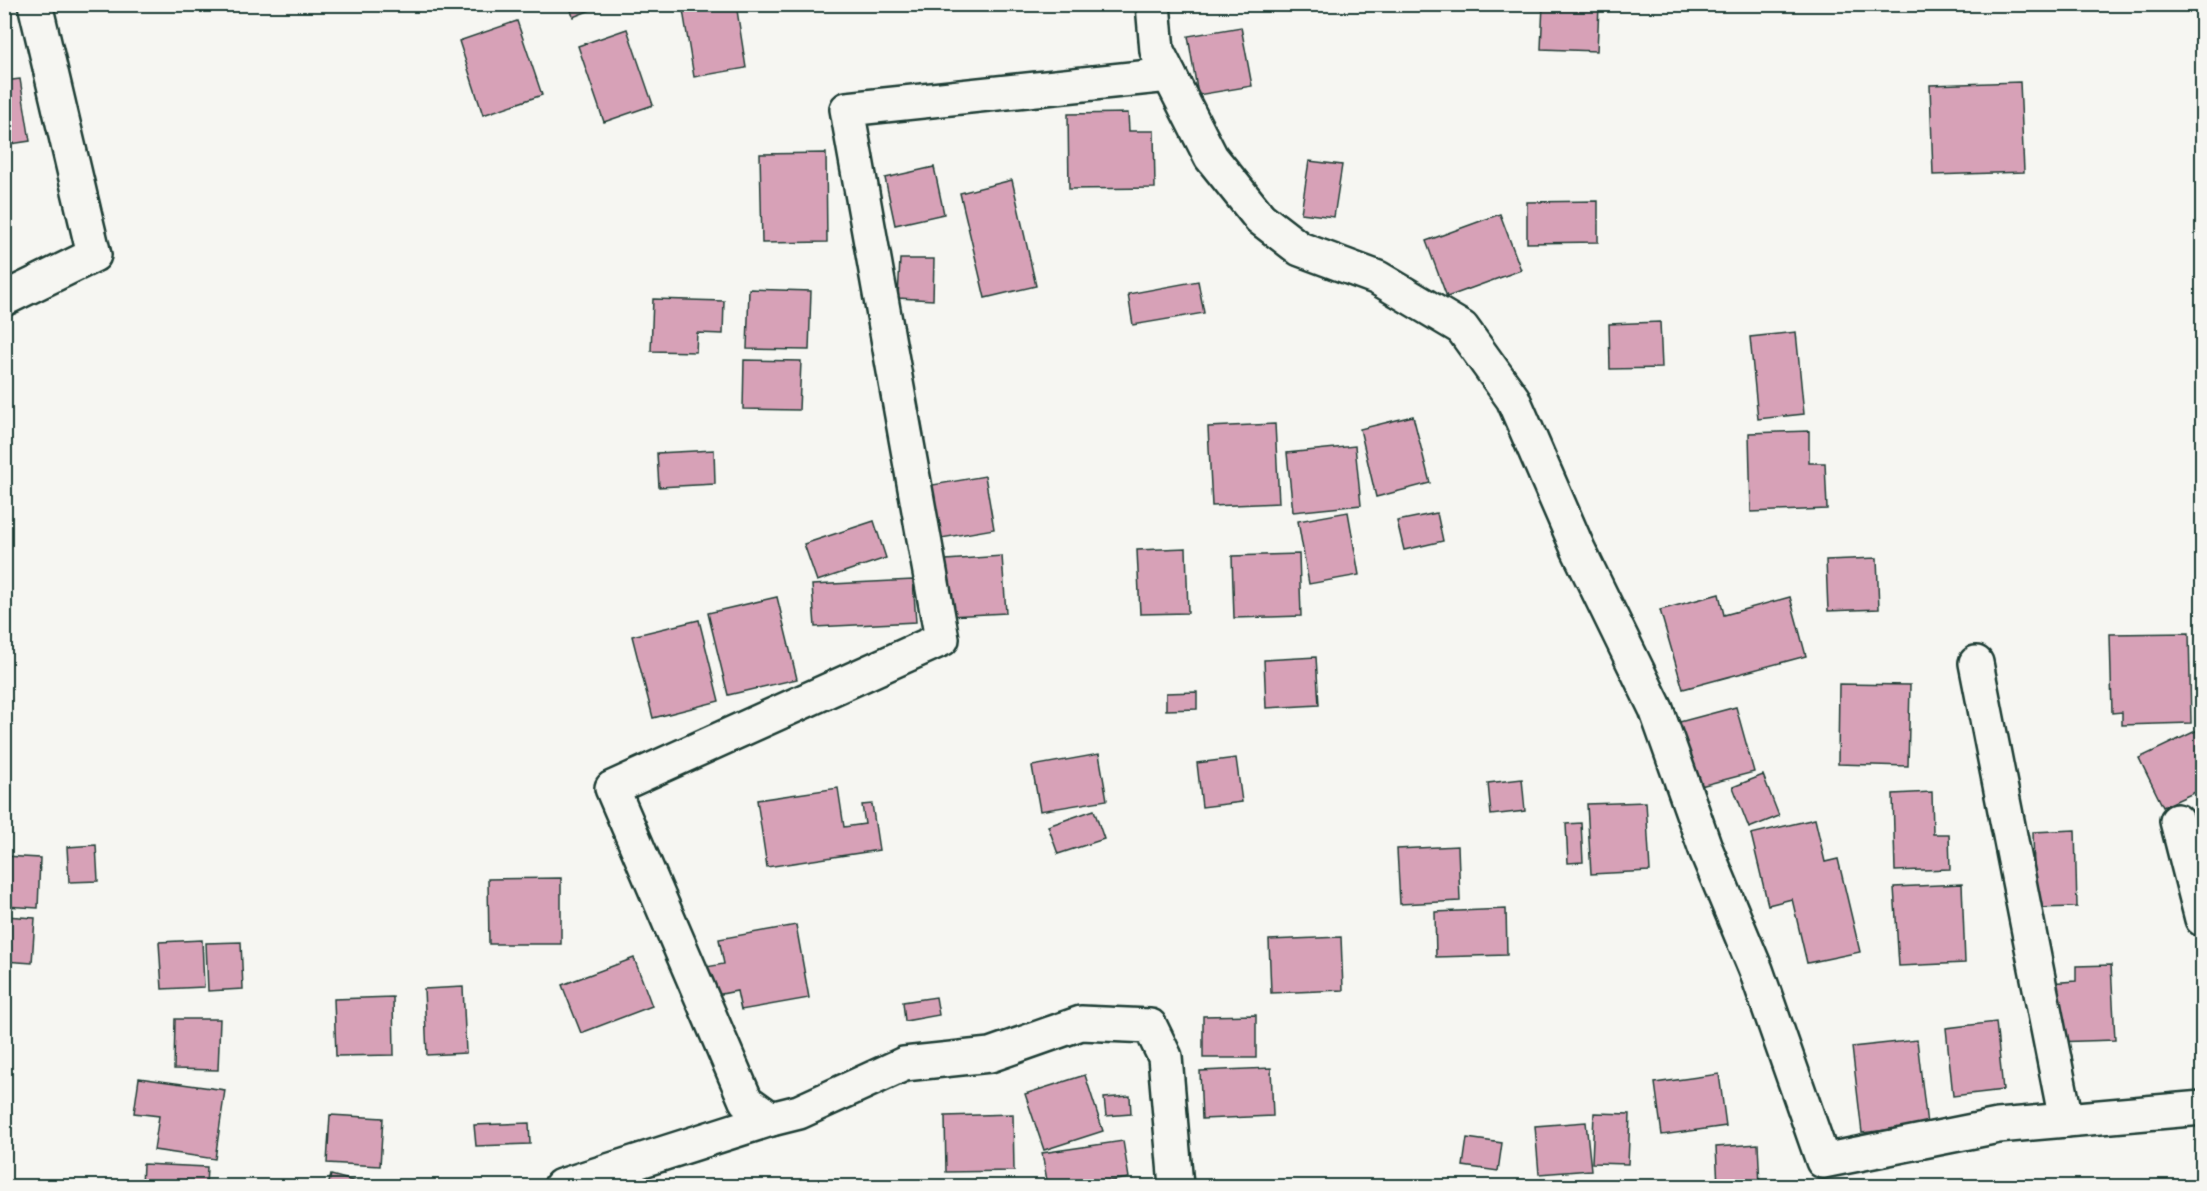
<svg xmlns="http://www.w3.org/2000/svg" width="2207" height="1191" viewBox="0 0 2207 1191" font-family="'Architects Daughter',sans-serif">
	<rect width="100%" height="100%" fill="#f6f6f2"/>
	<filter id="ink" filterUnits="userSpaceOnUse"><feTurbulence type="fractalNoise" baseFrequency=".0167" numOctaves="2"/><feDisplacementMap in="SourceGraphic" scale="12" xChannelSelector="R" yChannelSelector="G"/><feConvolveMatrix kernelMatrix="1 2 1 2 8 2 1 2 1" color-interpolation-filters="sRGB"/></filter>
	<g filter="url(#ink)">
		<g fill="#d7a1b7" stroke="#1f3d34" stroke-width="1.5">
			<path d="M569,4H606L573,17Z"/>
			<path d="M682,4H736L746,68L694,77Z"/>
			<path d="M1543,4L1599,6L1597,51L1541,49Z"/>
			<path d="M517,21L542,95L483,115L459,41Z"/>
			<path d="M1241,27L1252,86L1198,95L1188,36Z"/>
			<path d="M627,29L653,105L604,122L578,46Z"/>
			<path d="M20,79L30,141L4,145V81Z"/>
			<path d="M2020,82L2024,172L1933,175L1930,85Z"/>
			<path d="M1128,113L1129,131H1154L1155,188L1069,189L1068,114Z"/>
			<path d="M826,153L827,242L762,243L760,154Z"/>
			<path d="M1309,161L1342,165L1334,217L1301,213Z"/>
			<path d="M934,167L944,214L895,225L885,178Z"/>
			<path d="M1012,180L1036,286L985,298L960,193Z"/>
			<path d="M1598,201V242L1527,243V202Z"/>
			<path d="M1500,214L1521,270L1447,297L1426,241Z"/>
			<path d="M900,259H934L933,300L898,298Z"/>
			<path d="M1198,281L1204,313L1133,325L1128,294Z"/>
			<path d="M749,289L811,291L809,350L747,349Z"/>
			<path d="M653,299L724,301L723,334L697,333L696,352L651,351Z"/>
			<path d="M1660,322L1662,368L1610,369L1609,324Z"/>
			<path d="M1796,332L1804,414L1758,419L1750,337Z"/>
			<path d="M744,360L801,361L799,410L743,409Z"/>
			<path d="M1413,416L1430,483L1376,497L1360,429Z"/>
			<path d="M1275,424L1279,503L1212,506L1208,427Z"/>
			<path d="M1809,431V463H1825L1827,509L1751,512L1749,433Z"/>
			<path d="M1355,446L1361,505L1293,512L1287,453Z"/>
			<path d="M714,450L715,484L659,487L657,453Z"/>
			<path d="M985,476L994,529L930,540L921,487Z"/>
			<path d="M1348,512L1359,575L1309,584L1298,521Z"/>
			<path d="M1437,513L1443,541L1404,550L1397,521Z"/>
			<path d="M874,521L886,558L817,581L804,544Z"/>
			<path d="M1186,548L1188,613L1140,614L1137,550Z"/>
			<path d="M1299,554L1301,616L1234,618L1232,556Z"/>
			<path d="M1002,556L1006,613L949,616L946,560Z"/>
			<path d="M1877,558L1879,609L1828,611L1826,560Z"/>
			<path d="M913,580L916,622L815,627L812,585Z"/>
			<path d="M1719,594L1724,615L1790,597L1806,656L1683,689L1660,610Z"/>
			<path d="M777,597L797,679L728,695L708,613Z"/>
			<path d="M2200,614H2202V674Z"/>
			<path d="M699,620L719,701L653,718L632,636Z"/>
			<path d="M2189,633L2191,723L2122,725V712L2112,713L2110,634Z"/>
			<path d="M1316,657L1319,705L1266,708L1264,660Z"/>
			<path d="M1839,684L1910,685L1908,766L1838,764Z"/>
			<path d="M1197,692V709L1166,710V693Z"/>
			<path d="M1736,707L1754,772L1689,789L1672,724Z"/>
			<path d="M2202,728V789L2163,807L2139,758Z"/>
			<path d="M1099,754L1107,800L1040,811L1032,766Z"/>
			<path d="M1236,758L1242,802L1202,807L1197,763Z"/>
			<path d="M1763,775L1779,816L1749,828L1733,787Z"/>
			<path d="M1522,779L1525,811L1491,815L1488,783Z"/>
			<path d="M838,788L844,827L865,824L862,805L872,804L879,850L767,867L757,800Z"/>
			<path d="M1932,792L1933,834H1949L1950,869L1895,871L1893,794Z"/>
			<path d="M1646,802L1650,871L1591,874L1587,804Z"/>
			<path d="M1094,810L1104,839L1058,854L1048,826Z"/>
			<path d="M1815,819L1825,862L1838,859L1860,952L1807,963L1792,899L1768,905L1751,834Z"/>
			<path d="M1581,823L1583,862L1568,863L1566,824Z"/>
			<path d="M2075,830L2077,907L2035,908L2033,832Z"/>
			<path d="M96,845L98,881L69,882L67,847Z"/>
			<path d="M1458,846L1460,901L1400,904L1397,849Z"/>
			<path d="M4,856L40,858L38,908L4,906Z"/>
			<path d="M561,878V944H489L488,879Z"/>
			<path d="M1962,884L1965,963L1899,966L1894,887Z"/>
			<path d="M1506,909L1507,955L1436,957L1435,912Z"/>
			<path d="M4,916L35,918L32,963L4,961Z"/>
			<path d="M796,925L809,998L741,1010L737,991L711,996L706,967L724,964L719,939Z"/>
			<path d="M1341,937L1343,990L1271,993L1269,940Z"/>
			<path d="M202,940L204,987L162,989L159,942Z"/>
			<path d="M241,942L243,989L208,991L206,943Z"/>
			<path d="M634,958L652,1006L581,1033L562,985Z"/>
			<path d="M2111,965L2115,1040L2052,1042L2049,983L2076,981V966Z"/>
			<path d="M463,987L466,1053L427,1055L424,989Z"/>
			<path d="M393,997L394,1055L336,1056L334,999Z"/>
			<path d="M936,997L939,1015L905,1021L903,1002Z"/>
			<path d="M1256,1015V1058H1203V1016Z"/>
			<path d="M175,1019H220L218,1070L174,1069Z"/>
			<path d="M1996,1022L2003,1090L1953,1096L1946,1028Z"/>
			<path d="M1917,1040L1927,1125L1862,1133L1852,1047Z"/>
			<path d="M1271,1068L1273,1116L1202,1119L1200,1071Z"/>
			<path d="M1719,1074L1726,1126L1662,1135L1655,1083Z"/>
			<path d="M1085,1075L1103,1131L1044,1150L1025,1094Z"/>
			<path d="M139,1078L225,1090L215,1159L154,1150L159,1116L134,1113Z"/>
			<path d="M1130,1096L1131,1114L1106,1116L1104,1098Z"/>
			<path d="M1594,1113L1630,1114L1628,1164L1592,1163Z"/>
			<path d="M1013,1114L1014,1171L946,1172L945,1116Z"/>
			<path d="M330,1115L383,1118L380,1166L327,1163Z"/>
			<path d="M1586,1122L1591,1170L1539,1174L1535,1126Z"/>
			<path d="M529,1123L530,1144L476,1146L474,1125Z"/>
			<path d="M1467,1138L1502,1143L1498,1171L1463,1166Z"/>
			<path d="M1123,1141L1129,1178L1079,1186H1048L1042,1153Z"/>
			<path d="M1758,1144L1760,1186H1718L1716,1147Z"/>
			<path d="M143,1164L207,1167L206,1186H142Z"/>
			<path d="M331,1175L357,1182L356,1186H328Z"/>
		</g>
		<g fill="none" stroke-linecap="round" stroke-linejoin="round">
			<defs>
				<g id="minor">
					<path d="M1153,4L1157,51L1211,157L1260,218L1300,249L1378,278L1462,328L1513,399L1578,549L1656,709L1706,850L1756,970L1823,1161L1998,1126L2202,1108"/>
					<path d="M1169,75L847,109L942,639L612,788L746,1101L771,1119L799,1112L904,1064L990,1055L1081,1023L1150,1026L1165,1057L1176,1186"/>
					<path d="M4,299L94,255L35,4"/>
					<path d="M1976,663L2066,1120"/>
					<path d="M2177,821L2202,919"/>
					<path d="M561,1186L771,1119"/>
				</g>
			</defs>
			<use href="#minor" stroke="#1f3d34" stroke-width="38"/>
			<use href="#minor" stroke="#f6f6f2" stroke-width="33"/>
		</g>
	</g>
	<rect width="2207" height="1191" fill="none" stroke="#f6f6f2" stroke-width="24"/>
	<rect x="12" y="12" width="2183" height="1167" fill="none" stroke="#1f3d34" stroke-width="2" filter="url(#ink)"/>
</svg>
